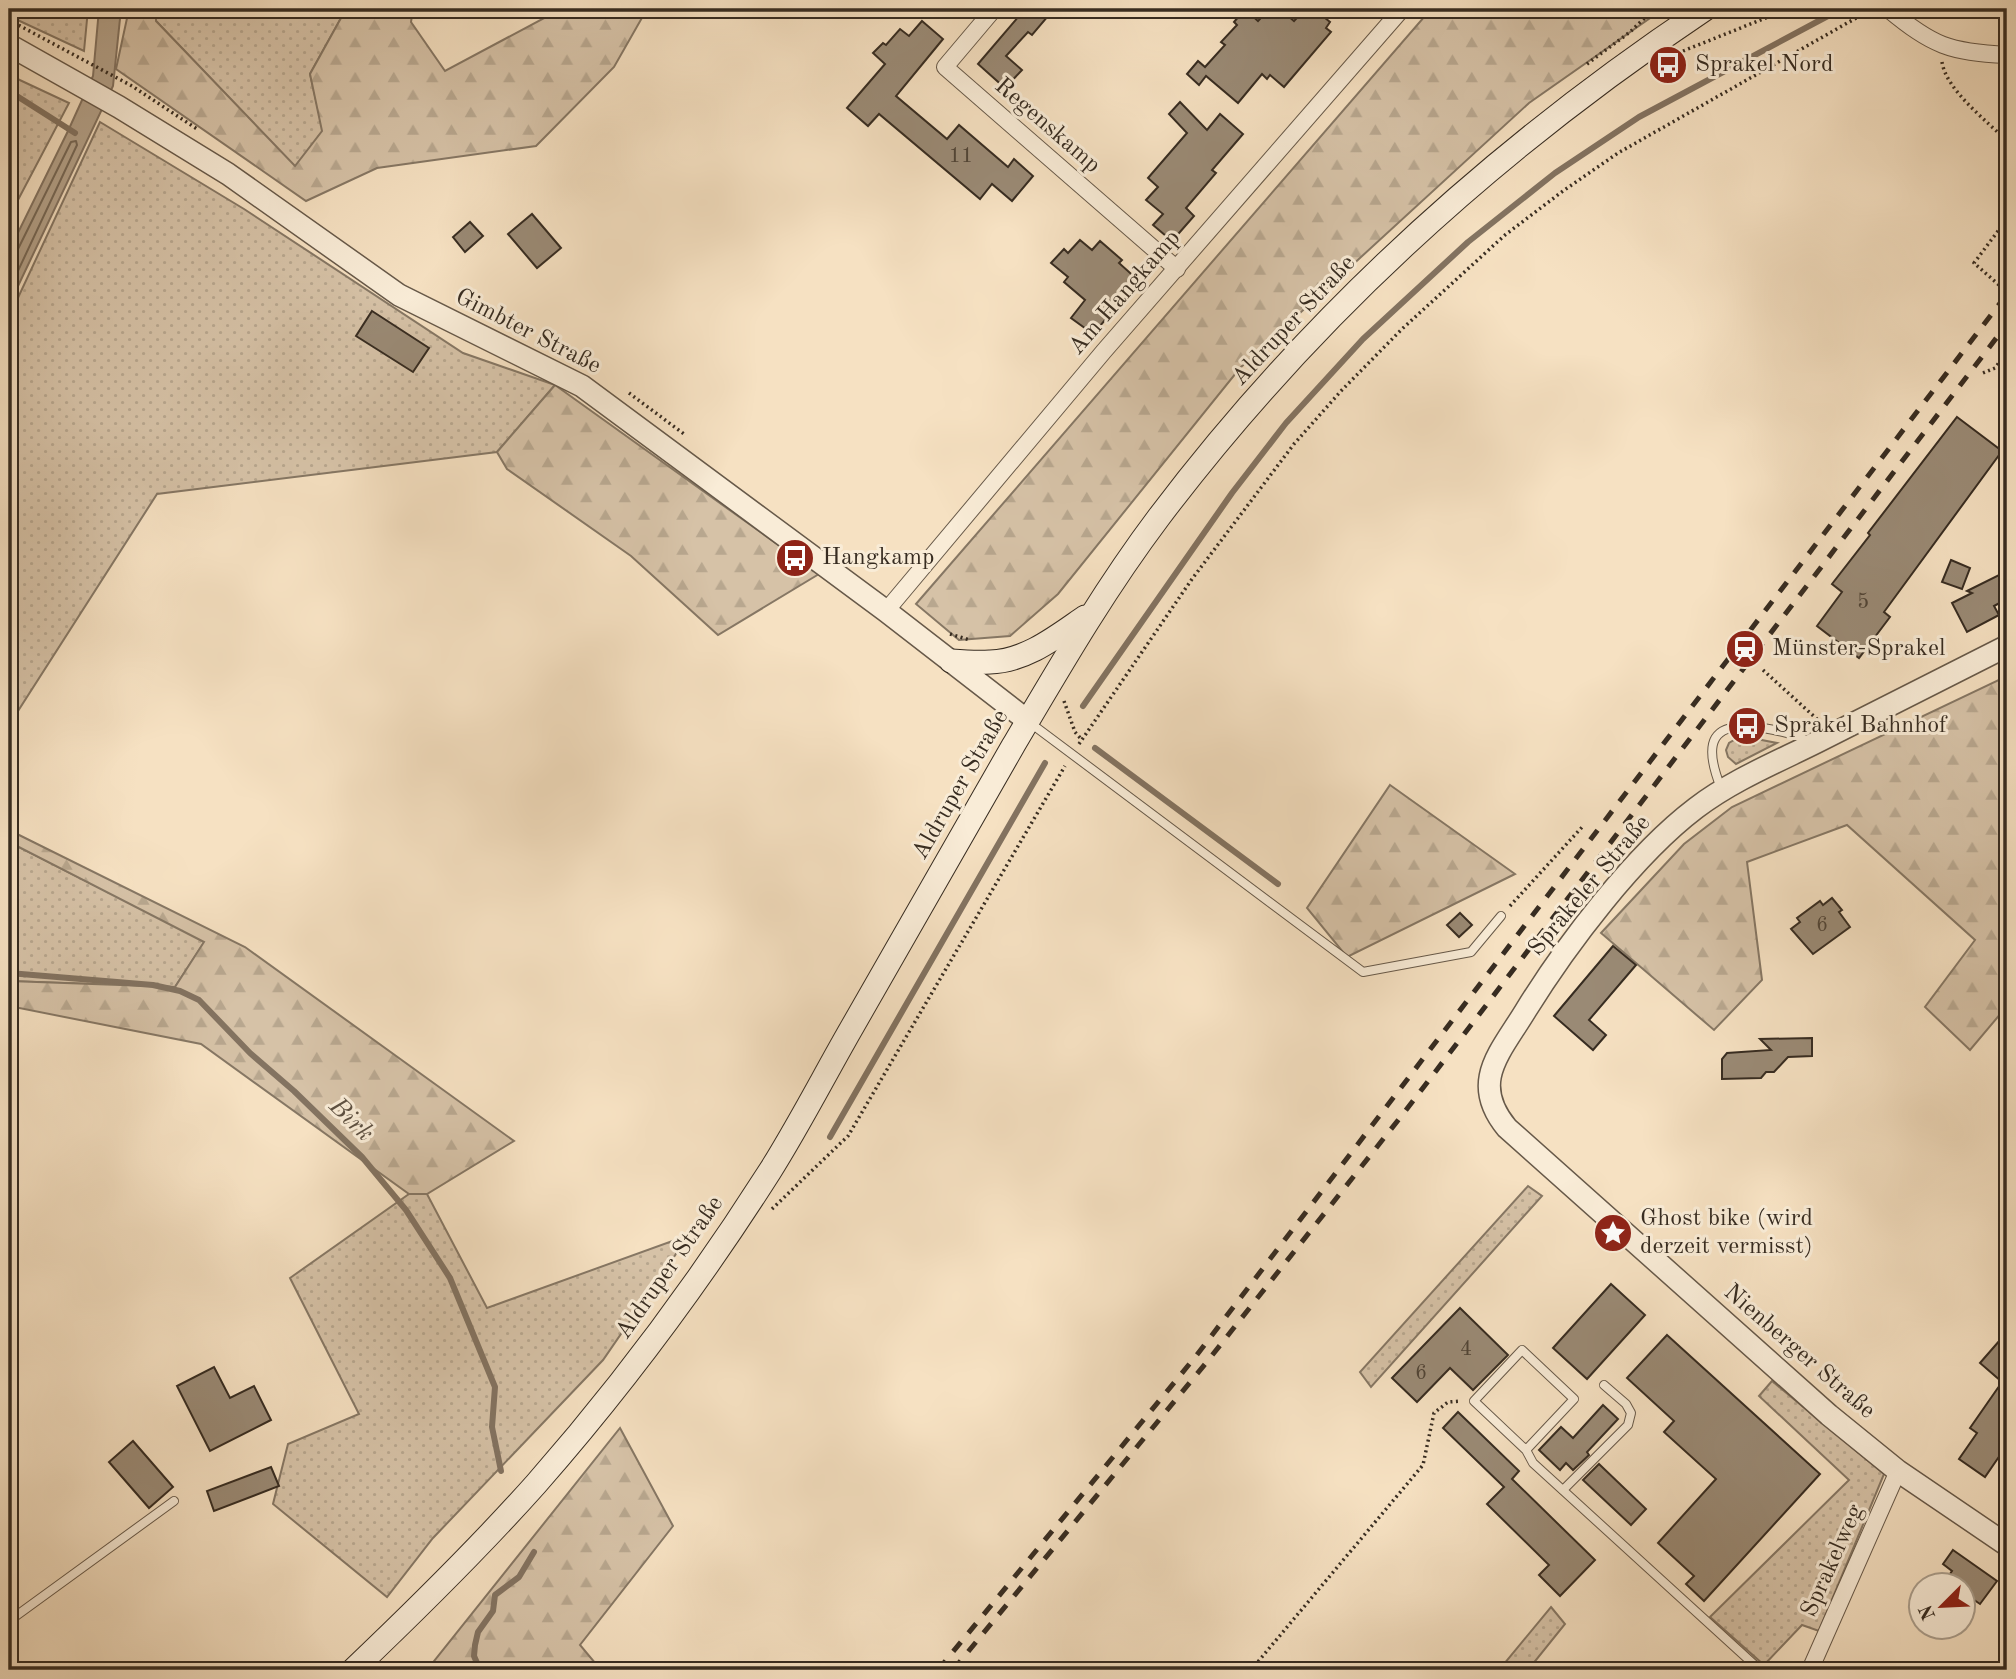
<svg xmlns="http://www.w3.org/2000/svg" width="2016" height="1679" viewBox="0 0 2016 1679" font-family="'Old Standard TT',serif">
	<defs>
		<pattern id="grass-dots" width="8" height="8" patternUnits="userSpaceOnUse" patternTransform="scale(1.75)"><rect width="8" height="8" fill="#d6c2a7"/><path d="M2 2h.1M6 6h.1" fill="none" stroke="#b8a78f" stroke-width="1.8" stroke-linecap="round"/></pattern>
		<pattern id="forest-firs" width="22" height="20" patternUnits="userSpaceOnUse" patternTransform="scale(1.75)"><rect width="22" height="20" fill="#d6c2a7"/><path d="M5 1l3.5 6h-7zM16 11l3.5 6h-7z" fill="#b8a78f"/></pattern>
	</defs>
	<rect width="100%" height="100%" fill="#f6e1c2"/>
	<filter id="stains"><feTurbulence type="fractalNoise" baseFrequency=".00286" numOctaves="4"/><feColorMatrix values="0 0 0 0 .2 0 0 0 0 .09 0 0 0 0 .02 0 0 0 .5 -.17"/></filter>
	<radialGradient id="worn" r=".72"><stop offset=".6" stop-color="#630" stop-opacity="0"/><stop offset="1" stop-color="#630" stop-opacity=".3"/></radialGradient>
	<g fill="url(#grass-dots)" stroke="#867764" stroke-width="2">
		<path d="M9,9H88L84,51L9,16Z"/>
		<path d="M156,9H346L310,74L323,131L295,167L156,21Z"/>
		<path d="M9,75L69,103L9,217Z"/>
		<path d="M100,122L244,209L463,353L555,385L497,452L157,494L9,725V317Z"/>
		<path d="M1741,736L1777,743L1736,764L1728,757L1726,750L1729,743Z"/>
		<path d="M9,842L205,941L175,987L9,981Z"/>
		<path d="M1528,1186L1542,1196L1371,1387L1360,1372Z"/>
		<path d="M409,1194H427L487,1308L689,1235L603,1360L433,1538L387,1597L273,1504L288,1444L359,1414L290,1278Z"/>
		<path d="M1772,1381L1884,1474L1819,1631L1802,1625L1764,1665L1710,1617L1849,1480L1759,1396Z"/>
		<path d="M1551,1607L1565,1624L1528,1670H1499Z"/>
	</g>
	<g fill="url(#forest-firs)" stroke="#867764" stroke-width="2">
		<path d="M129,9H156V21L295,166L322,131L310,74L346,9H413L411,22L445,71L561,9H647L614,67L536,146L377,168L306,201L116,69Z"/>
		<path d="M1431,9H1663L1529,103L1240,368L1058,594L1010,636L959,640L916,604Z"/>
		<path d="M555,385L819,574L718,635L631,556L507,469L497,452Z"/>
		<path d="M2007,676V1006L1970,1050L1925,1007L1975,940L1847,825L1747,862L1762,980L1714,1030L1601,933L1684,844L1732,807Z"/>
		<path d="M1390,785L1515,874L1347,957L1307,908Z"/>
		<path d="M9,830L245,947L514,1141L427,1194H409L201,1044L9,1006V981L175,987L204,942L9,842Z"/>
		<path d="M620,1428L673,1526L580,1645L601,1670H433L431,1665Z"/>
	</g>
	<path fill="#b5a38b" stroke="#837361" stroke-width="2" d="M99,9H121L113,86L9,305V251L68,131L93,76Z"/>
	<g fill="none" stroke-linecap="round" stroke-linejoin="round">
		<path stroke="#766856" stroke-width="2" d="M9,253L18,249L71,142L76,141L77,145L9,290"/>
		<g stroke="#837361" stroke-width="6">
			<path d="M9,91L75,133"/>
			<path d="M1083,706L1232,493L1286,423L1363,339L1468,242L1555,173L1639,117L1841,9"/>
			<path d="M1095,748L1278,884"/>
			<path d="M9,973L153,985L180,991L199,1000L250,1053L294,1091L362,1157L406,1210L450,1278L495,1387L492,1427L501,1471"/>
			<path d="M830,1137L1045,763"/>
			<path d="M480,1670L474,1656L475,1645L478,1632L493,1611L495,1595L519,1577L534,1552"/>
		</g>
	</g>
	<g fill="#9a8a75" stroke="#372c21" stroke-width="2">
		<path d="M1025,9H1054L1032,35L1028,32L1006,56L1022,70L1005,88L978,64Z"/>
		<path d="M1245,9L1258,21L1269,9H1280L1294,21L1305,9H1314L1330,22L1326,28L1331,32L1284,87L1270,75L1267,79L1262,74L1238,103L1206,76L1199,85L1187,74L1198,61L1205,67L1225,45L1221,42L1237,25L1234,22Z"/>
		<path d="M922,21L943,39L896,96L947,139L959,125L1008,167L1014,159L1033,176L1012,201L992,184L980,199L879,114L868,126L847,108L885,64L873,53L883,43L886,45L900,29L909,36Z"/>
		<path d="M1180,102L1207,130L1220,114L1243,134L1212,170L1216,173L1186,208L1194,216L1172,241L1153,225L1163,214L1146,200L1158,187L1148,178L1187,133L1169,114Z"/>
		<path d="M532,214L561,248L537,268L508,234Z"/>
		<path d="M470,222L483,236L465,252L453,237Z"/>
		<path d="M1080,240L1092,250L1100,241L1122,260L1119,263L1139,281L1093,334L1071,318L1085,300L1064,282L1068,277L1051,263L1064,249L1068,253Z"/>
		<path d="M372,311L429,348L413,372L356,336Z"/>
		<path d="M1957,417L2002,451L1884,612L1890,617L1859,658L1817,626L1842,592L1832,584L1870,535L1868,533Z"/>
		<path d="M1951,560L1970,568L1962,589L1942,582Z"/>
		<path d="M2007,571V599L1994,606L1999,615L1967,632L1952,603L1972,593L1967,591Z"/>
		<path d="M1832,898L1842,910L1839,912L1850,927L1813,954L1791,929L1800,922L1797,918L1820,901L1823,905Z"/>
		<path d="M1460,913L1472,925L1459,937L1447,925Z"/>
		<path d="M1613,946L1636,965L1589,1020L1606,1035L1593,1050L1554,1016Z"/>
		<path d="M1812,1038V1056L1788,1057L1774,1072H1766L1761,1078L1722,1079V1059L1727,1053L1771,1050L1760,1039Z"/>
		<path d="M1611,1284L1645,1315L1587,1379L1553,1348Z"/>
		<path d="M1460,1308L1508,1355L1473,1390L1450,1368L1417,1402L1392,1378Z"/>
		<path d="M2007,1332V1445L1985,1477L1959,1459L1977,1433L1970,1428L2002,1382L1980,1363Z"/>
		<path d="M1667,1335L1820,1474L1704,1601L1686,1584L1694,1576L1658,1543L1716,1479L1664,1432L1674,1421L1627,1378Z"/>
		<path d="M214,1367L230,1398L254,1386L271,1420L210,1451L177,1386Z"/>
		<path d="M1603,1405L1618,1419L1587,1452L1589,1455L1573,1470L1566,1463L1560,1470L1539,1450L1561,1427L1573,1438Z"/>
		<path d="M1458,1412L1519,1471L1512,1479L1595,1560L1560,1596L1539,1575L1549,1565L1487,1504L1504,1487L1443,1428Z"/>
		<path d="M133,1441L173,1487L149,1508L109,1462Z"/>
		<path d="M1599,1464L1646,1509L1631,1525L1583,1480Z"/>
		<path d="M271,1467L279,1486L214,1511L207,1491Z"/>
		<path d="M1953,1550L1997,1581L1980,1604L1964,1593V1585H1942L1952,1571L1943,1564Z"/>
	</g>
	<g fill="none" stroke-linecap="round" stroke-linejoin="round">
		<defs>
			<g id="service">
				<path d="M1029,722L1363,972L1471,952L1501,916"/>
				<path d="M1721,788C1703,743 1710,720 1763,728C1780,731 1795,734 1811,742"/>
				<path d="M1526,1450L1574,1399L1522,1350L1474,1401L1526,1450L1533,1463L1760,1670"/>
				<path d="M1563,1490L1628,1425L1631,1413L1626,1404L1604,1385"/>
				<path d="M9,1621L174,1501"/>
			</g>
			<g id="minor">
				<path d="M994,9L945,67L1177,269"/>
				<path d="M1888,9C1933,46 1949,52 2007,55"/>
				<path d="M886,611L1104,351L1402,9"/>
				<path d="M1810,1670L1898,1471"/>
			</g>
			<g id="tertiary">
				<path d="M9,45L119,107L228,174L399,295L582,386L886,611L1028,721"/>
				<path d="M2007,646C1944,678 1881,710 1817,742C1777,762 1733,780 1696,808C1634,855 1567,944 1526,1010C1500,1053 1469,1082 1507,1128L1829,1415L1898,1471L2007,1545"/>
			</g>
			<g id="secondary">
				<path d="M951,661C964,662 977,663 990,662C1026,661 1056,637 1085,617"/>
				<path d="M353,1670C416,1610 478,1549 536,1484C622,1386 700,1281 770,1171C799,1125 824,1076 851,1029C905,935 959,841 1013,746C1059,668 1104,590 1159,517C1310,317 1497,148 1705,9"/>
			</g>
		</defs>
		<use href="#service" stroke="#675949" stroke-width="10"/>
		<use href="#minor" stroke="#675949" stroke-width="18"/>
		<use href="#tertiary" stroke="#675949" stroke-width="24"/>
		<use href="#secondary" stroke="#372c21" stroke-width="25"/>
		<g stroke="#372c21" stroke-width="3.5" stroke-dasharray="2 3.5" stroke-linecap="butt">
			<path d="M9,20L132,86L197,129"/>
			<path d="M1683,51L1788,9"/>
			<path d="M1942,62C1946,90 1987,121 2007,141"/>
			<path d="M1587,64L1630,32L1654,9"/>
			<path d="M1999,285L1974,263L2007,219"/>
			<path d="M1983,373L1995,368L2007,352"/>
			<path d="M629,393L684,434"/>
			<path d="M950,634L970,640"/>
			<path d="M1763,670L1818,720"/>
			<path d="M1064,701L1075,732L1082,740"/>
			<path d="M1079,744L1192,579L1294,444L1341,391L1402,329L1505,235L1563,191L1618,153L1872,9"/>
			<path d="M1510,906L1584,825"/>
			<path d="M772,1209L848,1136L1065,766"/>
			<path d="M1251,1670L1423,1465L1434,1413L1448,1402L1461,1401"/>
		</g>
		<use href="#service" stroke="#f9ecd7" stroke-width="8"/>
		<use href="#minor" stroke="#f9ecd7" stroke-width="16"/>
		<use href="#tertiary" stroke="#f9ecd7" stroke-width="21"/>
		<use href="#secondary" stroke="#f9ecd7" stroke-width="23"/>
		<g stroke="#372c21" stroke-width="5" stroke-dasharray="12 12" stroke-linecap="butt">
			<path d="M938,1670L1196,1356L2007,294"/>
			<path d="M953,1670L1206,1363L1403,1114L2007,324"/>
		</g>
	</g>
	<defs>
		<symbol id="bus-disc" viewBox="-11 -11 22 22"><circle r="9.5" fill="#8f2418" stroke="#f9ecd7"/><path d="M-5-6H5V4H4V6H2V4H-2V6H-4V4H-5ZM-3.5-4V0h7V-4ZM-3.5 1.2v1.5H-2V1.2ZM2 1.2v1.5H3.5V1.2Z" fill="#fff"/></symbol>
		<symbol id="station-disc" viewBox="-11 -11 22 22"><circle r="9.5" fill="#8f2418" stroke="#f9ecd7"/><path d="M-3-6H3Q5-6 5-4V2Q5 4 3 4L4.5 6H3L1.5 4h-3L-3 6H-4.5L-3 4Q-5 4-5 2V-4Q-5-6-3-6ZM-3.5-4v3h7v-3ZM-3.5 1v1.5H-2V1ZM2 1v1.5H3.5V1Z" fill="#fff"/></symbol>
		<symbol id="sight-disc" viewBox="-11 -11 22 22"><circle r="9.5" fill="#8f2418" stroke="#f9ecd7"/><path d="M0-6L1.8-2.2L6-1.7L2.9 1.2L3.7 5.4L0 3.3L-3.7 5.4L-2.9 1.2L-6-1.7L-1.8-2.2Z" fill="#fff"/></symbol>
	</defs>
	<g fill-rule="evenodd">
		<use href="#bus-disc" x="1646" y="43" width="44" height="44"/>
		<use href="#bus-disc" x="773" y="536" width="44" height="44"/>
		<use href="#station-disc" x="1723" y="627" width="44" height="44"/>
		<use href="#bus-disc" x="1725" y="704" width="44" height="44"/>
		<use href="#sight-disc" x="1591" y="1211" width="44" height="44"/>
	</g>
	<g text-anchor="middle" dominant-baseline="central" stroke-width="6" stroke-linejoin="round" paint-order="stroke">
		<g font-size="21" fill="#504436">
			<text x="961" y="156">11</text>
			<text x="1863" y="602">5</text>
			<text x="1822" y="925">6</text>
			<text x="1466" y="1349">4</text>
			<text x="1421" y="1373">6</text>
		</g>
		<g font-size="24" fill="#372c21" stroke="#f9ecd7" text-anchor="start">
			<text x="1695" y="65">Sprakel Nord</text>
			<text x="822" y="558">Hangkamp</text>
			<text x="1772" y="649">Münster-Sprakel</text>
			<text x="1774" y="726">Sprakel Bahnhof</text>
			<text x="1640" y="1219">Ghost bike (wird<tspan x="1640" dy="28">derzeit vermisst)</tspan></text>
		</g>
		<g font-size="24" fill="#372c21" stroke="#f9ecd7">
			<text transform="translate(1047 126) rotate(41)">Regenskamp</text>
			<text transform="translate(1125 293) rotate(-49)">Am Hangkamp</text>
			<text transform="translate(1294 321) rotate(-47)">Aldruper Straße</text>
			<text transform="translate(528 332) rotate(27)">Gimbter Straße</text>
			<text transform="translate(961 785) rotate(-60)">Aldruper Straße</text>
			<text transform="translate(1590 886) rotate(-50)">Sprakeler Straße</text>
			<text transform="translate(670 1268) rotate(-55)">Aldruper Straße</text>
			<text transform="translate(1799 1352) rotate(41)">Nienberger Straße</text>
			<text transform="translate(1833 1561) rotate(-66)">Sprakelweg</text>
		</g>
		<g font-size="26" font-style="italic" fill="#5d5041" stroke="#f9ecd7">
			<text transform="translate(351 1120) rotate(44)">Birk</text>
		</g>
	</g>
	<rect width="2016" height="1679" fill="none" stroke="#f6e1c2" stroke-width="35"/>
	<rect x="10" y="10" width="1995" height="1658" fill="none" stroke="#372c21" stroke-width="3.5"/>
	<rect x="18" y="18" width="1981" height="1644" fill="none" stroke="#372c21" stroke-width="2"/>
	<g transform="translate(1942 1606) rotate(246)"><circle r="33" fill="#f9ecd7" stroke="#ab9f8e" stroke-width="2"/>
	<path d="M0-5L12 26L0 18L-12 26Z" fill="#8f2418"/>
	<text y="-10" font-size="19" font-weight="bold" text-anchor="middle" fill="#372c21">N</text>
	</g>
	<rect width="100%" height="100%" filter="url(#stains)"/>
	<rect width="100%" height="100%" fill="url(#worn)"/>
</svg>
